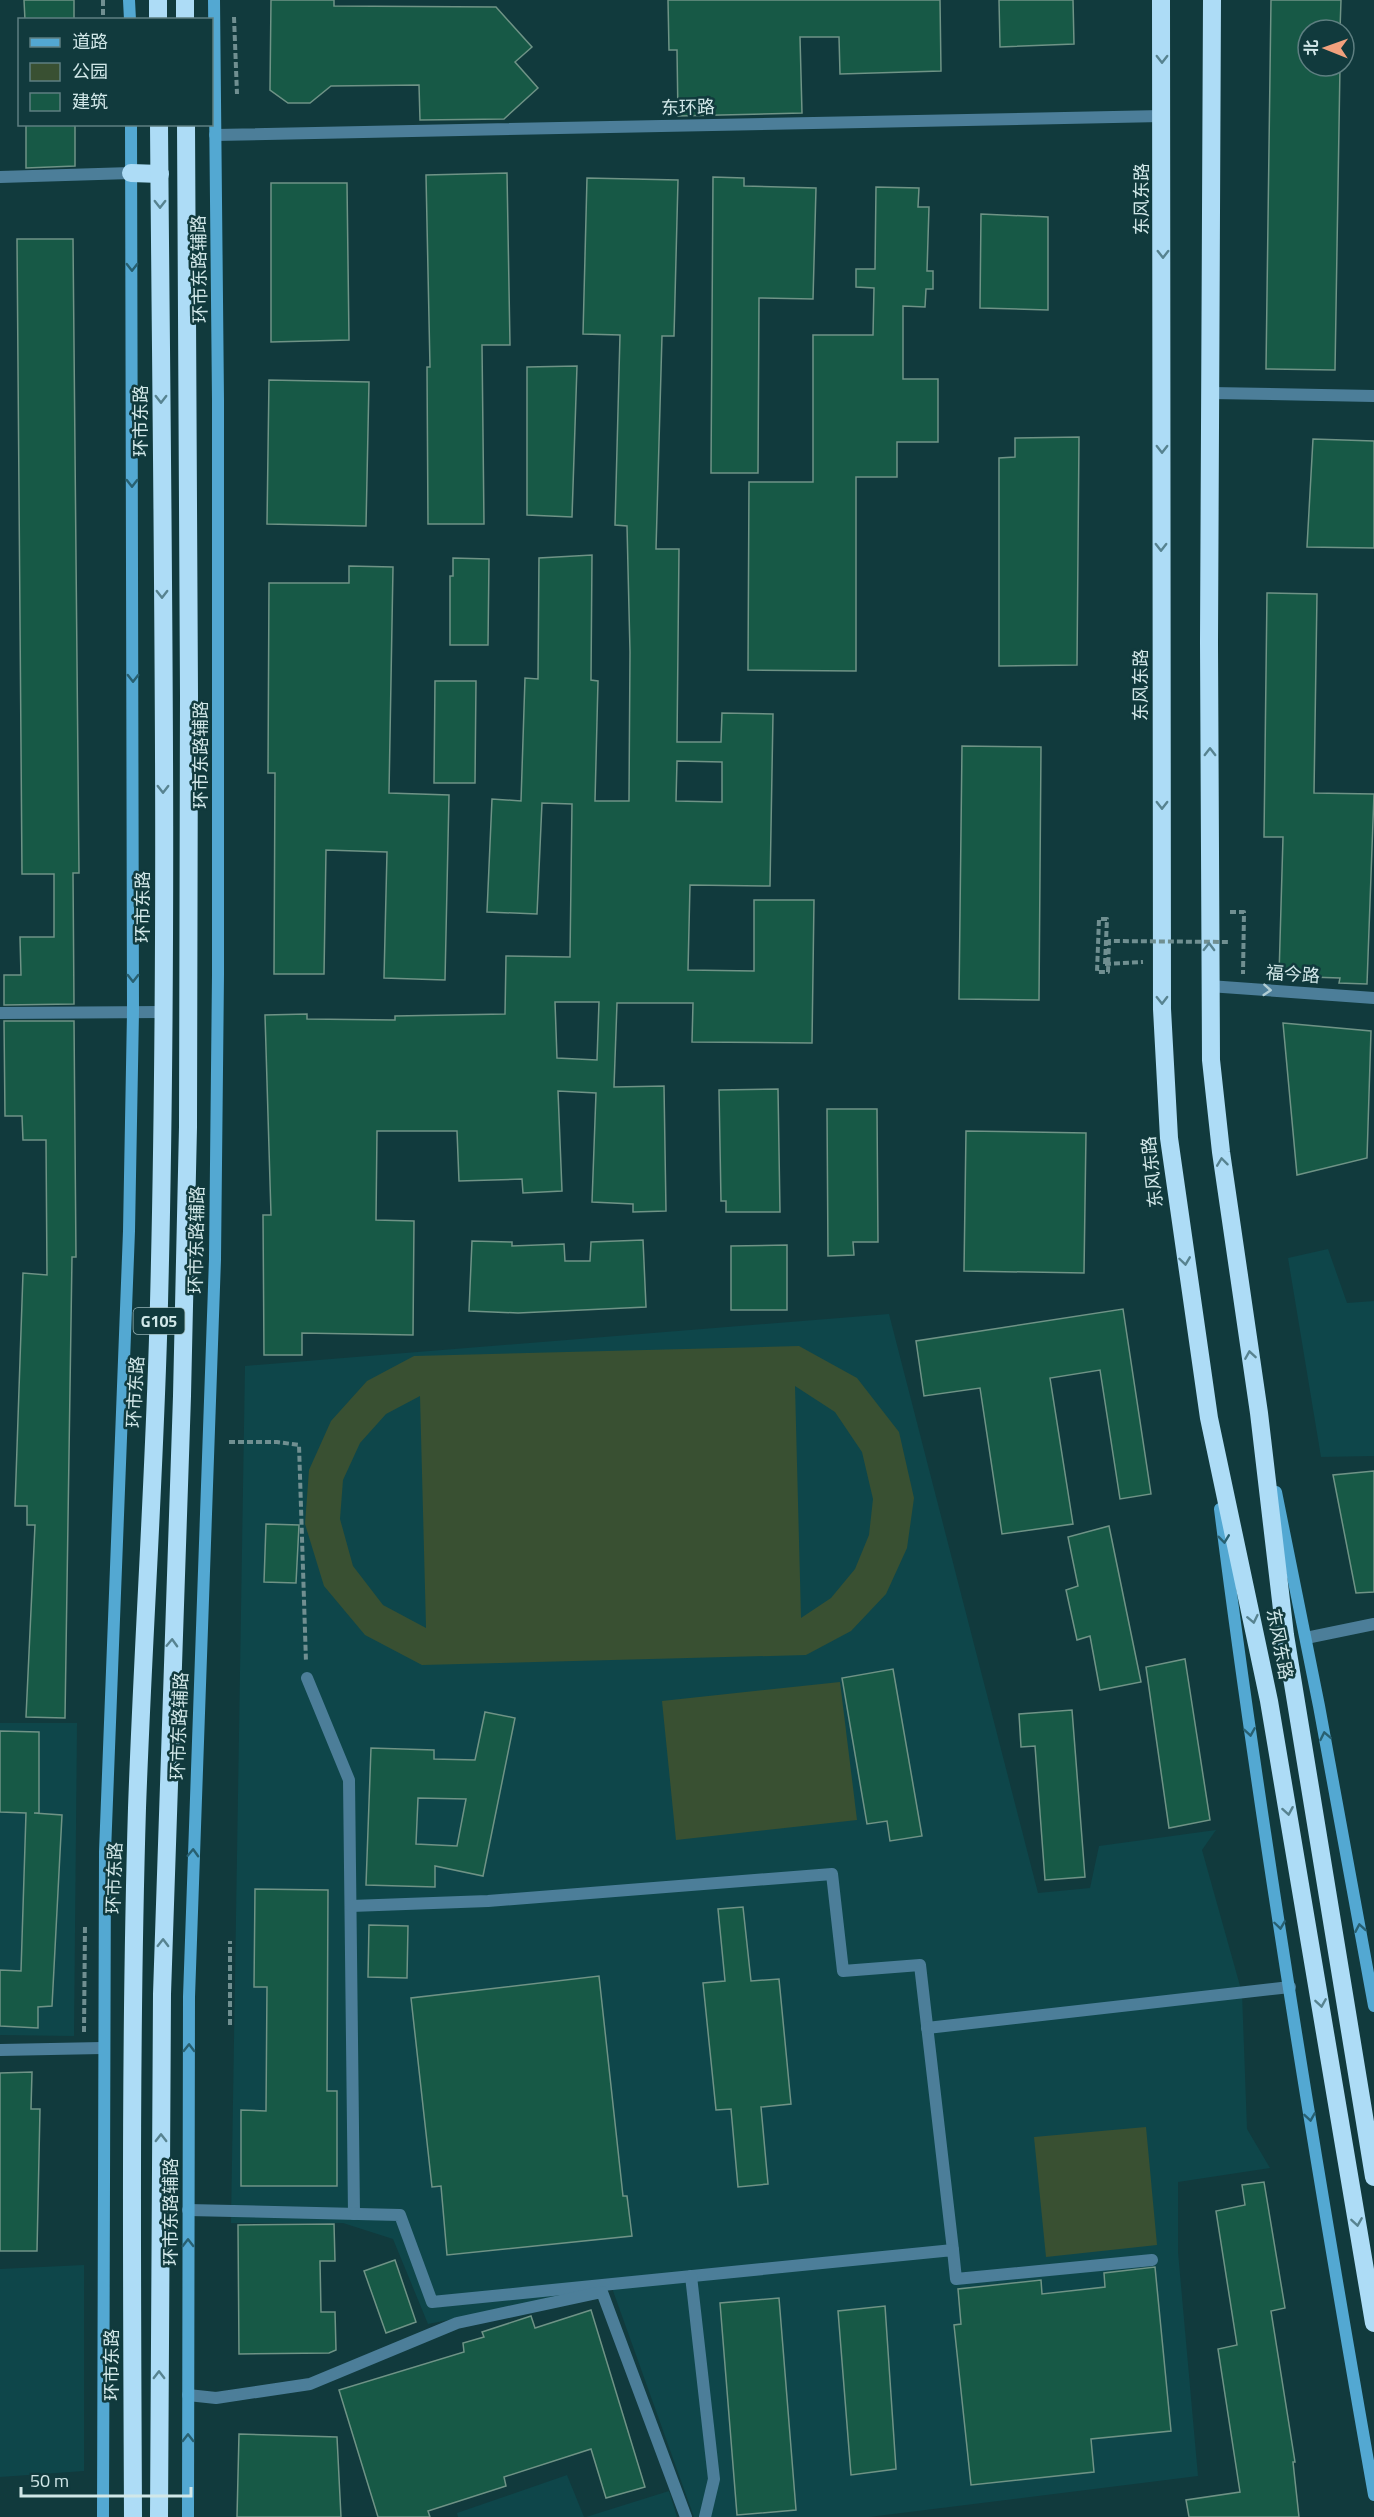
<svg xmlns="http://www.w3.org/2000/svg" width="1374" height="2517" viewBox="0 0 1374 2517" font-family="'Titillium Web','Noto Sans SC',sans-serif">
	<rect width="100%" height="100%" fill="#113a3d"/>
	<g fill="#0e464a">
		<path d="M1328,1249L1347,1303L1374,1301V1456L1321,1457L1288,1258Z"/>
		<path d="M889,1314L1038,1893L1090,1888L1099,1846L1216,1830L1202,1850L1242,1993L1247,2129L1270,2168L1178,2182V2252L1198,2476L869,2517H694L612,2288L428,2324L393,2239L343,2223H231L245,1366Z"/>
		<path d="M0,1723H77L74,2036L0,2035Z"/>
		<path d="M84,2265V2471L0,2477V2269Z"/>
		<path d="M567,2475L584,2517H458L457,2513Z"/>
		<path d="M669,2491L677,2517H586Z"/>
	</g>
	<g fill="#395032" fill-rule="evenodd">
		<path d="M799,1346L857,1378L899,1432L914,1498L907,1548L886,1594L851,1631L806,1655L422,1665L365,1635L324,1586L305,1524L309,1470L331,1421L367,1381L414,1356ZM795,1386L835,1412L862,1452L873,1499L869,1535L855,1569L831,1598L801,1618ZM420,1396L426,1627V1628L383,1605L353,1566L340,1519L343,1480L360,1443L386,1414Z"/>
		<path d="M840,1682L857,1820L676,1840L662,1701Z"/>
		<path d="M1146,2127L1157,2245L1046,2257L1034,2137Z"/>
	</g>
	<g fill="#175946" stroke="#6f9386" stroke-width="1.5" fill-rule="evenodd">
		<path d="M24,0H74V20H25Z"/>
		<path d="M271,0H334V6L496,7L532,47L515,62L538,88L504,119L420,120L419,85L331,86L310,103H288L270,90Z"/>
		<path d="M668,0H940L941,71L840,74L839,37H800L802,113L678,116L677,50H669Z"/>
		<path d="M999,0H1073L1074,44L1000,47Z"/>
		<path d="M1271,0H1341L1340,30H1308V66H1340L1335,370L1266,369Z"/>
		<path d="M26,124H75V166L26,168Z"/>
		<path d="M507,173L510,345H482L484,524H428L427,367H430L426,175Z"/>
		<path d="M713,177L744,178V186L816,188L813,299L759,298L758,473H711Z"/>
		<path d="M587,178L678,180L674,336H662L656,549H679L677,742H721L722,713L773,714L770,886L690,885L688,970L754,971V900H814L812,1043L692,1042L693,1003H617L614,1087L664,1086L666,1211L633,1212V1204L592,1202L596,1093L558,1091L562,1191L523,1193L522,1179L459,1181L457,1131H377L376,1220L414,1221L413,1335L302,1333V1355H264L263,1215H271L265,1015L307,1014V1019L395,1020V1016L505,1014L506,956L570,957L572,804L542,803L537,914L487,912L492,799L521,801L525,678L538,679L539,558L592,555L591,680L598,681L595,801H629L630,652L627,526L615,525L620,335L583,334ZM677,761L722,762V802L676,801ZM555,1002H599L597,1060L557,1058Z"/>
		<path d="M271,183H347L349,340L271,342Z"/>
		<path d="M876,187L919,188L918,207H929L927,271H933V289H926L925,307L903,306V379H938V442H897V477H856V671L748,670L749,482H813V335H873L874,288L856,287V269H875Z"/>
		<path d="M981,214L1048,217V310L980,308Z"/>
		<path d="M17,239H73L79,873H73L74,1004L4,1005V975H21L20,937H54V874H22Z"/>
		<path d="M577,366L572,517L527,515V367Z"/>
		<path d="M269,380L369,382L366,526L267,524Z"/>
		<path d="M1079,437L1077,665L999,666V458L1015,457V438Z"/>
		<path d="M1313,439L1374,441V548L1307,547Z"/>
		<path d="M453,558L489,559L488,645H450V576H453Z"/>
		<path d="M349,566L393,567L389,793L449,795L445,980L384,978L387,852L326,850L324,974H274L275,773H268L269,583H349Z"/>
		<path d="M1267,593L1317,594L1314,793L1374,794L1367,984L1339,983L1340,978L1279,976L1283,837H1264Z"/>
		<path d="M435,681H476L475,783H434Z"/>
		<path d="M962,746L1041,747L1039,1000L959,999Z"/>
		<path d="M4,1021H74L76,1257H72L65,1718L26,1717L35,1525H27V1506H15L23,1273L47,1275L46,1140H23L22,1116H5Z"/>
		<path d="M1283,1023L1371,1031L1367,1158L1297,1175Z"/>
		<path d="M778,1089L780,1212H726V1201H721L719,1090Z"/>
		<path d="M827,1109H877L878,1242H853L854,1255L828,1256Z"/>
		<path d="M966,1131L1086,1133L1084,1273L964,1271Z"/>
		<path d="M643,1240L646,1307L518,1313L469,1311L472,1241L512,1242V1246L564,1244L565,1261H590L591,1242Z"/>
		<path d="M787,1245V1310H731V1246Z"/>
		<path d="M1123,1309L1151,1494L1120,1499L1100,1370L1050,1378L1073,1524L1002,1534L980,1388L924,1396L916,1341Z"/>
		<path d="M1374,1471V1592L1356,1593L1333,1475Z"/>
		<path d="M266,1524L299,1525L296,1583L264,1582Z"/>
		<path d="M1109,1526L1141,1682L1100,1690L1090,1636L1077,1640L1066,1590L1078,1586L1068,1537Z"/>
		<path d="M1185,1659L1210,1820L1169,1828L1146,1667Z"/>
		<path d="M893,1669L922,1836L890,1841L887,1821L867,1824L842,1678Z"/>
		<path d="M1072,1710L1085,1877L1045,1880L1035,1746L1021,1747L1019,1714Z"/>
		<path d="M485,1712L515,1718L483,1876L435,1866V1887L366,1885L371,1748L434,1750V1759L475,1760ZM418,1798L466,1799L457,1846L416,1844Z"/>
		<path d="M0,1731L39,1732V1813H34L62,1815L52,2006L38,2007V2028L0,2026V1970L21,1971L26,1813L0,1812Z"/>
		<path d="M255,1889L328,1890L327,2091H337V2186H241V2110L266,2111L267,1987H254Z"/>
		<path d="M743,1907L751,1981L779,1979L791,2104L761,2107L768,2184L738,2187L731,2109L716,2110L703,1983L725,1981L718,1909Z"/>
		<path d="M369,1925L408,1926L407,1978L368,1977Z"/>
		<path d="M599,1976L623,2196H627L632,2236L447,2255L441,2186L432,2187L411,1998Z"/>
		<path d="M32,2072L31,2109H40L37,2251H0V2073Z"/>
		<path d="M1264,2182L1285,2308L1271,2311L1295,2462H1293L1299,2517H1189L1186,2500L1240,2492L1218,2349L1237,2345L1216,2211L1245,2205L1242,2185Z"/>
		<path d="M334,2224L335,2261H320L321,2312H335L336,2350L329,2353L239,2354L238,2225Z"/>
		<path d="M395,2260L416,2322L386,2333L364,2271Z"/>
		<path d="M1155,2267L1171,2431L1091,2439L1094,2472L971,2485L954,2325L961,2324L958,2289L1041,2280L1042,2294L1105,2287L1104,2273Z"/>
		<path d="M779,2298L796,2510L737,2515L720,2303Z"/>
		<path d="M885,2306L896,2469L851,2475L838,2311Z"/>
		<path d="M591,2310L645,2487L606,2498L591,2449L504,2477L506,2486L428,2511L430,2517H378L339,2390L464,2352L463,2343L484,2337L482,2332L531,2316L535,2328Z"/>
		<path d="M239,2434L337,2437L341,2517H237Z"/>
	</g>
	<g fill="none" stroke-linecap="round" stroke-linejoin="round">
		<g stroke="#708f91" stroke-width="4" stroke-dasharray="6 3" stroke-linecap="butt">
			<path d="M103,0V20"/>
			<path d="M234,17L237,94"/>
			<path d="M1230,912H1244L1243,974"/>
			<path d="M1105,964L1143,962"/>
			<path d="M229,1442H277L299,1445L306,1662"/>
			<path d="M230,2025V1941"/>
			<path d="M84,2032L85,1925"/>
		</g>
		<path stroke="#4c7e99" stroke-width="12" d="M0,2050L102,2048"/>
		<g stroke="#4c7e99" stroke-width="12">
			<path d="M215,135L1162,116"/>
			<path d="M0,177L131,173"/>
			<path d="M1211,393L1374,396"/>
			<path d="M1209,986L1374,998"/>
			<path d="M0,1013L163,1012"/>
			<path d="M1306,1638L1374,1624"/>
			<path d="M307,1678L349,1780L354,2214"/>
			<path d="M351,1906L488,1901L832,1874L843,1971L920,1965L953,2250"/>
			<path d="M927,2028L1290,1987"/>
			<path d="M188,2210L400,2215L432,2302L953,2250L956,2279L1152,2260"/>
			<path d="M691,2276L714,2479L705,2517"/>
			<path d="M188,2395L216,2398L310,2384L457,2323L602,2292L686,2517"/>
		</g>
		<g stroke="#53a8d2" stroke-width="12">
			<path d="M129,0L130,20"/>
			<path d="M1276,1492L1319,1706L1374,2006"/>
			<path d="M1220,1509C1262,1839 1316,2167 1374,2495"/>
			<path d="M103,2517L105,1852L129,1231L133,1012L131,124"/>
			<path d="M188,2517L189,1997L215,1259L218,975V400L214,0"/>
		</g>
		<g stroke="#addcf6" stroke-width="18">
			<path d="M158,0V20"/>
			<path d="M185,0V20"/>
			<path d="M1161,0L1162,1009L1169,1138L1209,1418L1269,1701L1374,2323"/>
			<path d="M1212,0L1209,643L1211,1060L1221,1152L1259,1413L1285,1635L1374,2177"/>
			<path d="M131,173L160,174"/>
			<path d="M133,2517C132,2280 130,2044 137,1808C143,1639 155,1471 159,1303C169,910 162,517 159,124"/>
			<path d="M159,2517L162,1994L182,1396L188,1127L189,696L186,124"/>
		</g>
		<path stroke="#708f91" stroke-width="4" stroke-dasharray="6 3" stroke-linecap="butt" d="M1105,964L1107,919H1099L1097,972H1108L1109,941L1230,942"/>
	</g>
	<defs><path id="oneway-chevron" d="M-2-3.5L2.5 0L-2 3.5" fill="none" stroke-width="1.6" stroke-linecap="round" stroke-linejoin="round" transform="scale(1.5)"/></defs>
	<g stroke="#578390">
		<use href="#oneway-chevron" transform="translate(1162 59) rotate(90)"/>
		<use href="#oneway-chevron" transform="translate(160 204) rotate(90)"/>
		<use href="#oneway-chevron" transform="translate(1163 254) rotate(90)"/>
		<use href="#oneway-chevron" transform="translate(161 399) rotate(90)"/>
		<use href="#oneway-chevron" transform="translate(1162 449) rotate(90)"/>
		<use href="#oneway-chevron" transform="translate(1161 547) rotate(90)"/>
		<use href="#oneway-chevron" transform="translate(162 594) rotate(90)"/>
		<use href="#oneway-chevron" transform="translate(1210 752) rotate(-90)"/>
		<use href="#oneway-chevron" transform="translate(163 789) rotate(90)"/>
		<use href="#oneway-chevron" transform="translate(1162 805) rotate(90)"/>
		<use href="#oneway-chevron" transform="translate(1209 947) rotate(-89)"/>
		<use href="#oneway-chevron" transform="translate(1162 1000) rotate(89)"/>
		<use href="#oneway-chevron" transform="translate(1222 1162) rotate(-97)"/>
		<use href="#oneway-chevron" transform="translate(1185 1261) rotate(82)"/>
		<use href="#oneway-chevron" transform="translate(1250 1355) rotate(-99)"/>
		<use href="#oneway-chevron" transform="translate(1253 1619) rotate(78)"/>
		<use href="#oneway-chevron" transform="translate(172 1643) rotate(-88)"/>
		<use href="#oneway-chevron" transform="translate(1288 1811) rotate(80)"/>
		<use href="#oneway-chevron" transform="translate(163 1943) rotate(-89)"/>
		<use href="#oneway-chevron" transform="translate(1321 2003) rotate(81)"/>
		<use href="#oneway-chevron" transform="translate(161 2138) rotate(-90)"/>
		<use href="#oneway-chevron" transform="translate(1357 2222) rotate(81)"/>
		<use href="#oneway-chevron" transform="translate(159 2375) rotate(-90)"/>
	</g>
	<g stroke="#286071">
		<use href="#oneway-chevron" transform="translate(132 267) rotate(90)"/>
		<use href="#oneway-chevron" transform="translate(132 483) rotate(90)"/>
		<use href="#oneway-chevron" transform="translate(133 678) rotate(90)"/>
		<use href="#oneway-chevron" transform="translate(133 978) rotate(90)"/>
		<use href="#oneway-chevron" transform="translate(1224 1539) rotate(83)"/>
		<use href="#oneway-chevron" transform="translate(1250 1732) rotate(81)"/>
		<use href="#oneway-chevron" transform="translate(1325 1736) rotate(-101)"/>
		<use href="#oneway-chevron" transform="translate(193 1853) rotate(-88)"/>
		<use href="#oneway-chevron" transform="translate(1280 1925) rotate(82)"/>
		<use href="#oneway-chevron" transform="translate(1360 1928) rotate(-100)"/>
		<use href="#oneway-chevron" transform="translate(189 2048) rotate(-89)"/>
		<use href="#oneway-chevron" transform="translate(1310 2117) rotate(81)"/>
		<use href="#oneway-chevron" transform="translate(188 2243) rotate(-90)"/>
		<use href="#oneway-chevron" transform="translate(188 2438) rotate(-90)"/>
	</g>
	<use stroke="#b0cdd4" href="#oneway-chevron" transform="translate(1267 990) rotate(4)"/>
	<g text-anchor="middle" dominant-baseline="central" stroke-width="5" stroke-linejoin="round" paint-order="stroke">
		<rect fill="#113a3d" stroke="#97b3b5" stroke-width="1.5" x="133.5" y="1308" width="51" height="26" rx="4.5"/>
		<g font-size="16" font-weight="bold" fill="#d1e7e8">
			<text x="159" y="1321">G105</text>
		</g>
		<g font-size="18" fill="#d1e7e8" stroke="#113a3d">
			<text transform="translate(688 107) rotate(-1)">东环路</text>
			<text transform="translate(1141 199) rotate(-90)">东风东路</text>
			<text transform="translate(199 269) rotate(-91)">环市东路辅路</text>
			<text transform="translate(140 421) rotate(-90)">环市东路</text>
			<text transform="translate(1140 685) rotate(-90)">东风东路</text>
			<text transform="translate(200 755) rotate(-90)">环市东路辅路</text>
			<text transform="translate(142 907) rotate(-90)">环市东路</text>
			<text transform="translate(1293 974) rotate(4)">福今路</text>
			<text transform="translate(1152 1172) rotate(-96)">东风东路</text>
			<text transform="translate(196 1240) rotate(-89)">环市东路辅路</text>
			<text transform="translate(135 1392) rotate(-87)">环市东路</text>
			<text transform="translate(1280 1644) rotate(79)">东风东路</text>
			<text transform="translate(179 1726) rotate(-88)">环市东路辅路</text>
			<text transform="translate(114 1878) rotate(-88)">环市东路</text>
			<text transform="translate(170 2212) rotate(-90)">环市东路辅路</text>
			<text transform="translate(111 2365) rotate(-90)">环市东路</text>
		</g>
	</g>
	<rect x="18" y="18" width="195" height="108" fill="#113a3d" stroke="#5e7f81" stroke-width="1.5"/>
	<rect x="30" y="38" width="30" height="9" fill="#53a8d2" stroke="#5e7f81" stroke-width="1.5"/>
	<text x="72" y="48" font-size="18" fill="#d1e7e8">道路</text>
	<rect x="30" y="63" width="30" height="18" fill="#395032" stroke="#5e7f81" stroke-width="1.5"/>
	<text x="72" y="78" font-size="18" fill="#d1e7e8">公园</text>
	<rect x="30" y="93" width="30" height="18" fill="#175946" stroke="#5e7f81" stroke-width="1.5"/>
	<text x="72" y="108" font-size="18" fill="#d1e7e8">建筑</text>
	<g transform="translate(1326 48) rotate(271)"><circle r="28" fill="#113a3d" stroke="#5e7f81" stroke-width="1.5"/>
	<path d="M0-4.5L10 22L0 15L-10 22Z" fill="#f1a17d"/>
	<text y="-9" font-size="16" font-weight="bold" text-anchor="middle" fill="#d1e7e8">北</text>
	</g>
	<path d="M21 2487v9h170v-9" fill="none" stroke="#d1e7e8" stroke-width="3"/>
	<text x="30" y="2487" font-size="18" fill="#d1e7e8" stroke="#113a3d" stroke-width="4.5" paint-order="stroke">50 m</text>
</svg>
